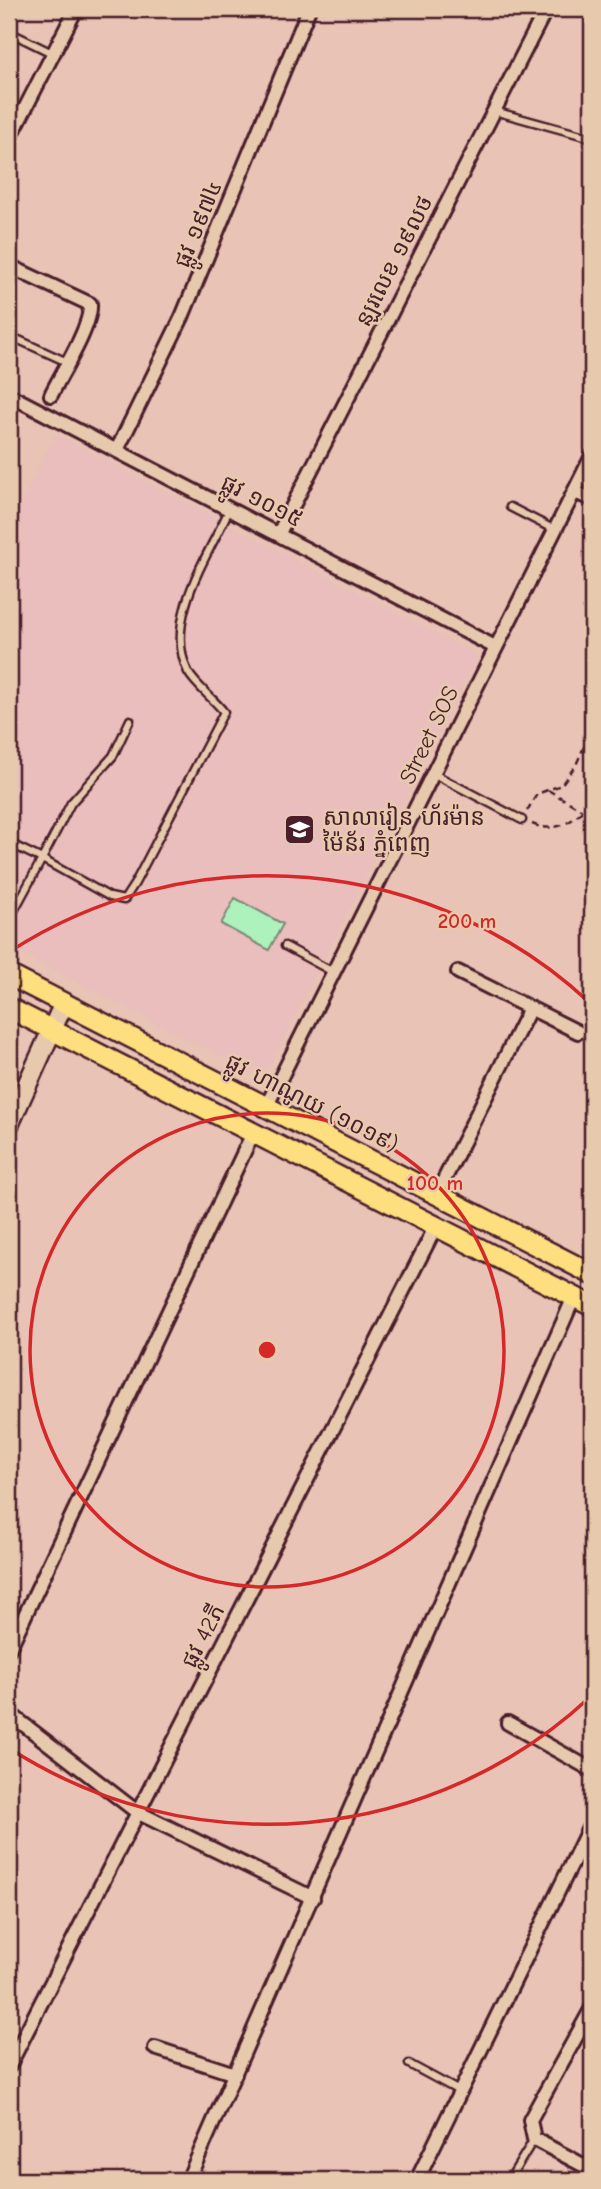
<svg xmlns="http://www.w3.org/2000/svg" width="601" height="2189" viewBox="0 0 601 2189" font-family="'Comic Neue','Noto Sans Khmer',sans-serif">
	<rect width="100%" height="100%" fill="#e8c3b6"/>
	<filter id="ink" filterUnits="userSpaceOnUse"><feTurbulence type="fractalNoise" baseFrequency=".0143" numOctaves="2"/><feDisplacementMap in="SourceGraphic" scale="14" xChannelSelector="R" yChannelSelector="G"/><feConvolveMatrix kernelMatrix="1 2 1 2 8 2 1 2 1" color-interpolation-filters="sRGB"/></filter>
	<g filter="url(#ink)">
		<path fill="#e9bebc" d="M56,434L478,656L263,1078L9,946V529Z"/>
		<path fill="#adf1bc" stroke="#7c8874" stroke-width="2" d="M235,898L283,924L269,950L221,924Z"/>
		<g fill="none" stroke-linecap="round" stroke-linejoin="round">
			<defs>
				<g id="lane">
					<path d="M9,32L54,54"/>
					<path d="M494,111L592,138"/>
					<path d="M19,340L67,362"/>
					<path d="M510,507L555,530"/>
					<path d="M434,774L522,820"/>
					<path d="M9,843L42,859L71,803L113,756L130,720"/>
					<path d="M9,920L42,859L110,897L124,900L135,883L224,712C214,699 196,686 188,672C163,620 208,556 229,510"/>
					<path d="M285,946L333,972"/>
					<path d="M409,2064L461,2092"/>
					<path d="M509,2180L534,2139"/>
				</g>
				<g id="street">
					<path d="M9,140L76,9"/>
					<path d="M9,266L90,304C92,326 61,374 51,395"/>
					<path d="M9,395L495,647"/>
					<path d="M117,450L182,317L309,9"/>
					<path d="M574,492L592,499"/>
					<path d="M279,533L546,9"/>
					<path d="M458,972L578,1032"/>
					<path d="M266,1107L592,456"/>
					<path d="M437,1194L530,1008"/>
					<path d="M9,1649L253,1133"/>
					<path d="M9,1713L137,1812L313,1898"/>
					<path d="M508,1723L592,1770"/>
					<path d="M592,2008L530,2120L534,2139L592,2170"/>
					<path d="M155,2048L235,2074"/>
					<path d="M9,2066L436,1226"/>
					<path d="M188,2180L574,1297"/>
					<path d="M417,2180L592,1822"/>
				</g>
				<path id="secondary" d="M9,1125L64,1003"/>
				<g id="primary">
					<path d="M9,975L592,1274"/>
					<path d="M9,1008L592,1306"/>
				</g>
			</defs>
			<use href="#lane" stroke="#4a1f2b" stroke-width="11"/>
			<use href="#street" stroke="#4a1f2b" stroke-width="18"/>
			<use href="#secondary" stroke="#4a1f2b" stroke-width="23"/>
			<use href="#primary" stroke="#4a1f2b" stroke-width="24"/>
			<g stroke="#4a1f2b" stroke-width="2.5" stroke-dasharray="7 5" stroke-linecap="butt">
				<path d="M548,790L584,811"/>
				<path d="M527,811L537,794L561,785L576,765L592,729"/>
				<path d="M532,824C557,835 579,819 592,798"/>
			</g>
			<use href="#lane" stroke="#e7caae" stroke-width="6"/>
			<use href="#street" stroke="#e7caae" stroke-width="12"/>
			<use href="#secondary" stroke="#e7caae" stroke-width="18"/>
			<use href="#primary" stroke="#fddf80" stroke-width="19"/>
		</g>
	</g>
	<g fill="none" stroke="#d62828" stroke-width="3.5">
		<circle cx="267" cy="1350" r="237"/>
		<path d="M590 1697A474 474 0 0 1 9 1748M9 952A474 474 0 0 1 590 1003"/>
	</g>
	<defs>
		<symbol id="school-square" viewBox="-11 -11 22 22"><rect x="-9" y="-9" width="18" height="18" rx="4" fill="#4a1f2b" stroke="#e7caae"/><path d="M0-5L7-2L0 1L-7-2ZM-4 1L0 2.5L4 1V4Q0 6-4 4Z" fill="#fff"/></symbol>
	</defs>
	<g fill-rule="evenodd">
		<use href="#school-square" x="282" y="812" width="35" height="35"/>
	</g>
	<g text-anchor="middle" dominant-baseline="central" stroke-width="5" stroke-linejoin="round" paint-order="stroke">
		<g font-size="23" fill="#4a1f2b" stroke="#e7caae">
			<text transform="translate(198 224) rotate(-68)">ផ្លូវ ១៩៧៤</text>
			<text transform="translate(394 261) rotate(-63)">ន្ឡរលេខ ១៩លថ</text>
			<text transform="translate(262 501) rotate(27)">ផ្លូវ ១០១៥</text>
			<text transform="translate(429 735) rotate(-64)">Street SOS</text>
			<text transform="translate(312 1103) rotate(27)">ផ្លូវ ហាណូយ (១០១៩)</text>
			<text transform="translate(203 1636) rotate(-63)">ផ្លូវ 42ភី</text>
		</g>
		<g font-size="23" fill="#4a1f2b" stroke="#e7caae" text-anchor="start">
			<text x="323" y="817">សាលារៀន ហ័រម៉ាន<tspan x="323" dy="26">ម៉ៃន័រ ភ្នំពេញ</tspan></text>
		</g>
	</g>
	<circle cx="267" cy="1350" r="10" fill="#d62828" stroke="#e7caae" stroke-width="3.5"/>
	<g font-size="21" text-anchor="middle" font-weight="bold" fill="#d62828" stroke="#e7caae" stroke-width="5" stroke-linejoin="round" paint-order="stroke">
		<text x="467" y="928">200 m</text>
		<text x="435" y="1190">100 m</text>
	</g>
	<rect width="601" height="2189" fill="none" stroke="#e7caae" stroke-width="35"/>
	<rect x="18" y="18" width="566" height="2154" fill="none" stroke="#4a1f2b" stroke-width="2.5" filter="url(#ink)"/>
</svg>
